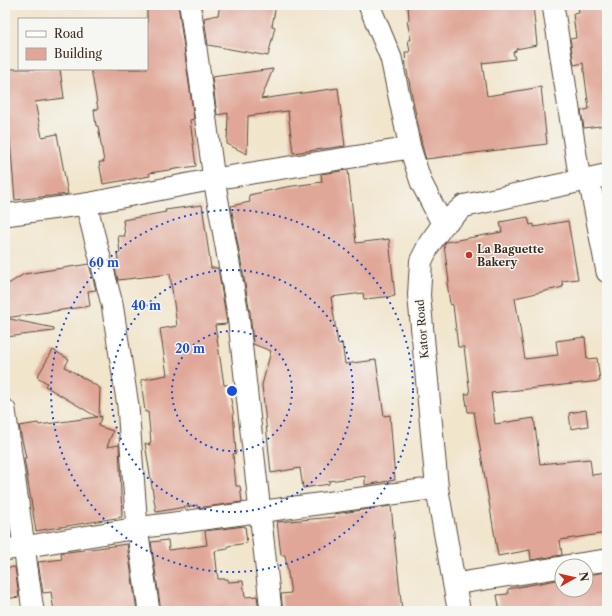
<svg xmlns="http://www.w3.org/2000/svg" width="612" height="616" viewBox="0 0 612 616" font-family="'Libre Caslon Text',serif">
	<rect width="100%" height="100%" fill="#f6f6f2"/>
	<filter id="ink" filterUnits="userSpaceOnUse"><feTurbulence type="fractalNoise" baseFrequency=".025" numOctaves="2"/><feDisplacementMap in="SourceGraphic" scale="8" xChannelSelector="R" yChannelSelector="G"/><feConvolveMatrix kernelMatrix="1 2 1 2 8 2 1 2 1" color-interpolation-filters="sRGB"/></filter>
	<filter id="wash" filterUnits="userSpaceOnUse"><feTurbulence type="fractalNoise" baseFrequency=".012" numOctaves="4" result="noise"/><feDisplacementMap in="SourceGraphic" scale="16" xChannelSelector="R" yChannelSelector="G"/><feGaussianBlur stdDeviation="0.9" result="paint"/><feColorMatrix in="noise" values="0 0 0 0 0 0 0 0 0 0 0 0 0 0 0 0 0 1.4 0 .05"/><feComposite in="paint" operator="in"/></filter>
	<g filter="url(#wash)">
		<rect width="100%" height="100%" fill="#f1e5cc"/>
		<g id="blocks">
			<g fill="#e0a798">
				<path d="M147,5H178L194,119L190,120L196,166L149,173L150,176L103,184L99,162H104L98,126H96L94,110L98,109L91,69H147Z"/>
				<path d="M220,5H276L272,26L275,27L268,56L208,45L204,18L218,15Z"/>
				<path d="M408,5H533L537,45L516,49V51L513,52L515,59L482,63L487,96L541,87L547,144L426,159L422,145L406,66L405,52H410L408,40H411L407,21L409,20Z"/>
				<path d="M578,5H607V125L584,128L581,111L589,109L583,63L574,65L570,39L576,38L573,14L579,13Z"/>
				<path d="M5,69H60L64,98L35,102L42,137L57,134L68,194L15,200L10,140L5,141Z"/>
				<path d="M273,69L261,99L338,88L345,146L293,153L288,111L248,116L247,154L227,144L228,113L217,115L212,77Z"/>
				<path d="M348,170L356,243L389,239L395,296L364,299L363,293L331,297L338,344L342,343L345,364L376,360L384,416L390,415L395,480L365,485V476L329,481V484L303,488L300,468L271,473L262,385L271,351L253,344L250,312L231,206L250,202L249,195L286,187L322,182L321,174Z"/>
				<path d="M202,205L211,268H218L226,316L227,324L215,325L224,385H228L233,410L236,453L233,454L236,486H240L242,502L198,508L197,505L156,512L145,443L150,445L149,443L151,442L148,412H145L141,380L167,375L160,329L177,326L170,274L118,280L113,261L118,260L117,253H120L118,236H125L123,220L166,212L165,210Z"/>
				<path d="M528,217L530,225L534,224V227L568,221L578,279L562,281L563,287L515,298L525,359L558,355L556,341L585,337L587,359L597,358L600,381L491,393L495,424L534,418L540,464L590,459L592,475L607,473V533L560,540L562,555L531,560L530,550L498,556L474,412H468L465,394H470L464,347H458L453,305L450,304L447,282H449L444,245L446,242L502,232L500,222Z"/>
				<path d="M89,264L96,290L88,291L90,306L5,318V286L24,274Z"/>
				<path d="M5,318L54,328V331L6,337Z"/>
				<path d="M53,350L69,359L65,367L100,388L99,417L102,416L98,426L113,431L107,447L119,445L122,517L36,531L24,458H26L19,426L38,423L39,425L97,417L45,386L47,383L37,377Z"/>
				<path d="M586,410L588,426L571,429L569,413Z"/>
				<path d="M391,506L402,611H283L281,594L291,593L285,555H281L277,522L335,517L334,514Z"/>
				<path d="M245,526L247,543L228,546V549L215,551L218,579H228V582L243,581L245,597L257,596L259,611H161L151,542L168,540L169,550L207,545L205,531Z"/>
				<path d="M127,544L137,611H54L51,592L43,593L38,562L62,559L61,553Z"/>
				<path d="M15,567L19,597L5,599V568Z"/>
				<path d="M606,572L607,611H500L497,595L508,594V589L562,579V590H586V575Z"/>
			</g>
		</g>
	</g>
	<g filter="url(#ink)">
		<use href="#blocks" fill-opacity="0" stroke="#564638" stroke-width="1"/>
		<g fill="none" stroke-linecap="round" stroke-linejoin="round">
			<defs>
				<g id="minor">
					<path d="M190,5L214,179L238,314L271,611"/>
					<path d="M369,5L391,58L410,148L421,182L443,225"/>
					<path d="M553,5L580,181"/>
					<path d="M589,179L607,272"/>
					<path d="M86,204L112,304L128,406L137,528L149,611"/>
					<path d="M5,215L86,204L214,179L410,148"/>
					<path d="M5,410L33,611"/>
					<path d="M5,550L137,528L437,488"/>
					<path d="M566,566L607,560"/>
					<path d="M454,584L562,567"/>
				</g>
				<path id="secondary" d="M459,611L437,488L419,295L421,261L430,243L443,225L464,206L607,175"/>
			</defs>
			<use href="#minor" stroke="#564638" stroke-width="23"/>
			<use href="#secondary" stroke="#564638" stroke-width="24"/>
			<use href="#minor" stroke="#fff" stroke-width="21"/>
			<use href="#secondary" stroke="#fff" stroke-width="22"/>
		</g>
	</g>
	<g fill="none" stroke="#1d4ed8" stroke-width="2" stroke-dasharray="2 4">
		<circle cx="232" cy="391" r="60"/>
		<circle cx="232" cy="391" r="121"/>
		<circle cx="232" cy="391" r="181"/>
	</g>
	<circle fill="#c8321e" stroke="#f6f6f2" stroke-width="1.5" cx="469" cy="255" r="4"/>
	<g text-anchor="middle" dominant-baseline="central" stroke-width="3" stroke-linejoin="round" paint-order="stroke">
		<g font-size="11" font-weight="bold" fill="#3b2a1e" stroke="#f6f6f2" text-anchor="start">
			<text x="477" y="249">La Baguette<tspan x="477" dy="13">Bakery</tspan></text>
		</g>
		<g font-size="11" fill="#3b2a1e" stroke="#f6f6f2">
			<text transform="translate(422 329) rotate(-95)">Kator Road</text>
		</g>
	</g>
	<circle cx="232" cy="391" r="6" fill="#1d4ed8" stroke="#f6f6f2" stroke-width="2"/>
	<g font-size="12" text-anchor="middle" font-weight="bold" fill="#1d4ed8" stroke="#f6f6f2" stroke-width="3" stroke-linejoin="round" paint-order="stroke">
		<text x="104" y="267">60 m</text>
		<text x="146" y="310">40 m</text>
		<text x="190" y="353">20 m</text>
	</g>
	<rect width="612" height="616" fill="none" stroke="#f6f6f2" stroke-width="20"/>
	<rect x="18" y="18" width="130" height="52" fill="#f6f6f2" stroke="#aba49d"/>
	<rect x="26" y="31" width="20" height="6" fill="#ffffff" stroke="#aba49d"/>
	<text x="54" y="38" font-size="12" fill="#3b2a1e">Road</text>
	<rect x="26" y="48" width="20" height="12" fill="#e0a798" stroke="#aba49d"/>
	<text x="54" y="58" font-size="12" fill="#3b2a1e">Building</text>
	<g transform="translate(574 578) rotate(82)"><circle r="19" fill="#f6f6f2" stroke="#aba49d"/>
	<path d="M0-3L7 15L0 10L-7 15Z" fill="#c8321e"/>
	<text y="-6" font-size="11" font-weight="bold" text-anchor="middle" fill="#3b2a1e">N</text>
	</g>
</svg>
